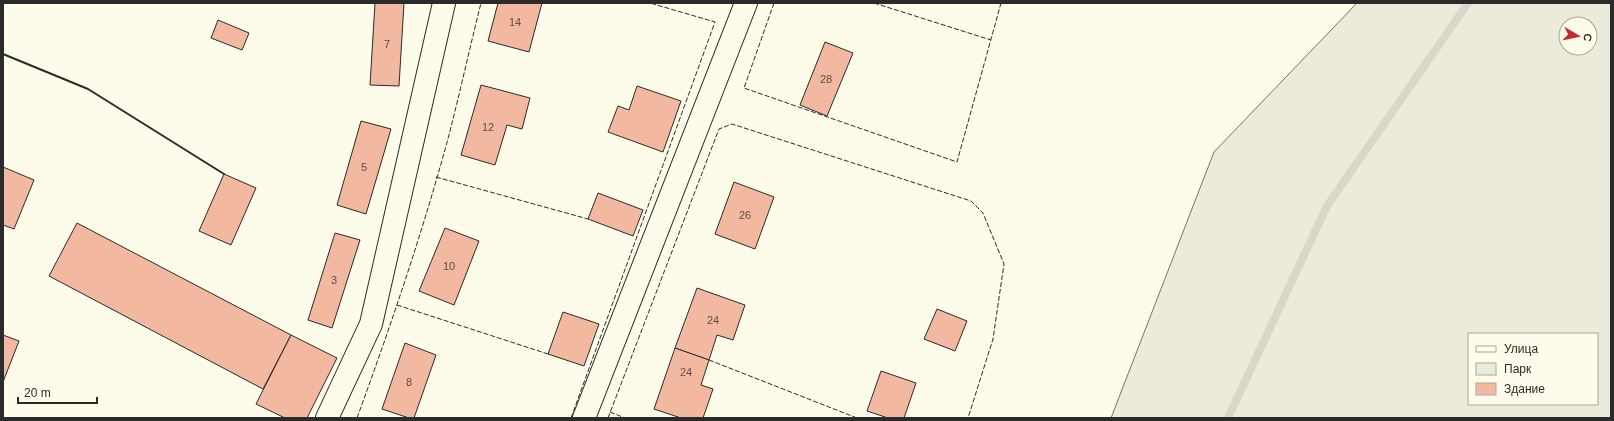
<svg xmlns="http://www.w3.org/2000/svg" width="1614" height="421" viewBox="0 0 1614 421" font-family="Arial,sans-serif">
	<rect width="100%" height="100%" fill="#fdfbea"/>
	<path fill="#ecebdb" stroke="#74746e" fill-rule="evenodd" d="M1357,3H1611V418H1111L1214,152ZM1566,24H1590V48H1566ZM1469,334H1597V404H1469Z"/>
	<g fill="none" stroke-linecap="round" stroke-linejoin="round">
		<path stroke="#d8d7c9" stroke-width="8" d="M1228,418L1327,206L1468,3"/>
	</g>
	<g fill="#f2b8a0" stroke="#2b2b2b">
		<path d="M375,3H404L399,86L370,85Z"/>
		<path d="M498,3H542L529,52L488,41Z"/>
		<path d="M218,20L249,33L242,50L211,38Z"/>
		<path d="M825,42L853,53L827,116L800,105Z"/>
		<path d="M481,85L530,98L522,129L507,125L495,165L461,155Z"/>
		<path d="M637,86L681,101L663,152L608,132L618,106L629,110Z"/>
		<path d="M361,121L391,129L366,214L337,205Z"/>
		<path d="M3,167L34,180L14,229L3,225Z"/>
		<path d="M224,174L256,188L231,245L199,231Z"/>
		<path d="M734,182L774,197L755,249L715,234Z"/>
		<path d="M598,193L643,210L633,236L588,219Z"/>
		<path d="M77,223L291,335L263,389L49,276Z"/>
		<path d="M445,228L479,241L454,305L419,291Z"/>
		<path d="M335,233L360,240L332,328L308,320Z"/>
		<path d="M697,288L745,305L733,340L717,335L709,360L675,348Z"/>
		<path d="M937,309L967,321L955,351L924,339Z"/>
		<path d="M563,312L599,324L584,366L548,354Z"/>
		<path d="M3,335L19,341L3,382Z"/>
		<path d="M291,335L337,358L307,418H285L256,404Z"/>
		<path d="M405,343L436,355L414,418H409L382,409Z"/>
		<path d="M675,348L709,360L701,385L713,389L703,418H681L654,409Z"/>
		<path d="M881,371L916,383L904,418H888L867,411Z"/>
	</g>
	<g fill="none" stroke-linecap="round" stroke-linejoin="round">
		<defs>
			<g id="street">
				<path d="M327,418L371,324L444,3"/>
				<path d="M584,418L746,3"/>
			</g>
		</defs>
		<use href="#street" stroke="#2b2b2b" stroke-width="24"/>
		<use href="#street" stroke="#fdfbea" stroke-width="22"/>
		<g stroke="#2b2b2b" stroke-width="1" stroke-dasharray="5 2" stroke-linecap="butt">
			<path d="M774,3L744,88L957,162L1001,3"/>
			<path d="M874,3L991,40"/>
			<path d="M436,177L588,219"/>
			<path d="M397,305L548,354"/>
			<path d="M709,360L857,418"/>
			<path d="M610,412L625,418"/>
			<path d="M357,418C391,325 423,231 449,135C460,92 470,47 481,3"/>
			<path d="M571,418L715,22L650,3"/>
			<path d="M608,418L719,129L732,124L971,201L983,213L1004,264L993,339L968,418"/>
		</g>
		<path stroke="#2b2b2b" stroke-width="2" d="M3,54L88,89L224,174"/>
	</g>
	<g text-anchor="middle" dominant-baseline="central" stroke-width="3" stroke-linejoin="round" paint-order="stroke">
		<g font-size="11" fill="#5d4e48">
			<text x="515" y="22">14</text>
			<text x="387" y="44">7</text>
			<text x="826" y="79">28</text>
			<text x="488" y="127">12</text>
			<text x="364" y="167">5</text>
			<text x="745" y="215">26</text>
			<text x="449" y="266">10</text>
			<text x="334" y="280">3</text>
			<text x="713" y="320">24</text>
			<text x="686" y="372">24</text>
			<text x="409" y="382">8</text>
		</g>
	</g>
	<rect width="1614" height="421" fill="none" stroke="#2b2b2b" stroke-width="8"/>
	<rect x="1468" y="333" width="130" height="72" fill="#fdfbea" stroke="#a9a89e"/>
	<rect x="1476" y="346" width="20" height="6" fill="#fdfbea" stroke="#a9a89e"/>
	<text x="1504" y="353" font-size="12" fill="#2b2b2b">Улица</text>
	<rect x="1476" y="363" width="20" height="12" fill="#ecebdb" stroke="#a9a89e"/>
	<text x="1504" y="373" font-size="12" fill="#2b2b2b">Парк</text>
	<rect x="1476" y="383" width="20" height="12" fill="#f2b8a0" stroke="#a9a89e"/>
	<text x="1504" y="393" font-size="12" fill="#2b2b2b">Здание</text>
	<g transform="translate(1578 36) rotate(99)"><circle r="19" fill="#fdfbea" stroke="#a9a89e"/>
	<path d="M0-3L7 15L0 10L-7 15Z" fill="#c62828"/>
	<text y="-6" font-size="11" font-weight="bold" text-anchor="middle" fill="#2b2b2b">С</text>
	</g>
	<path d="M18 397v6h79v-6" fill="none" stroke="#2b2b2b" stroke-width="2"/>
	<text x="24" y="397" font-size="12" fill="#2b2b2b" stroke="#fdfbea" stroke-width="3" paint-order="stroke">20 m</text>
</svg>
